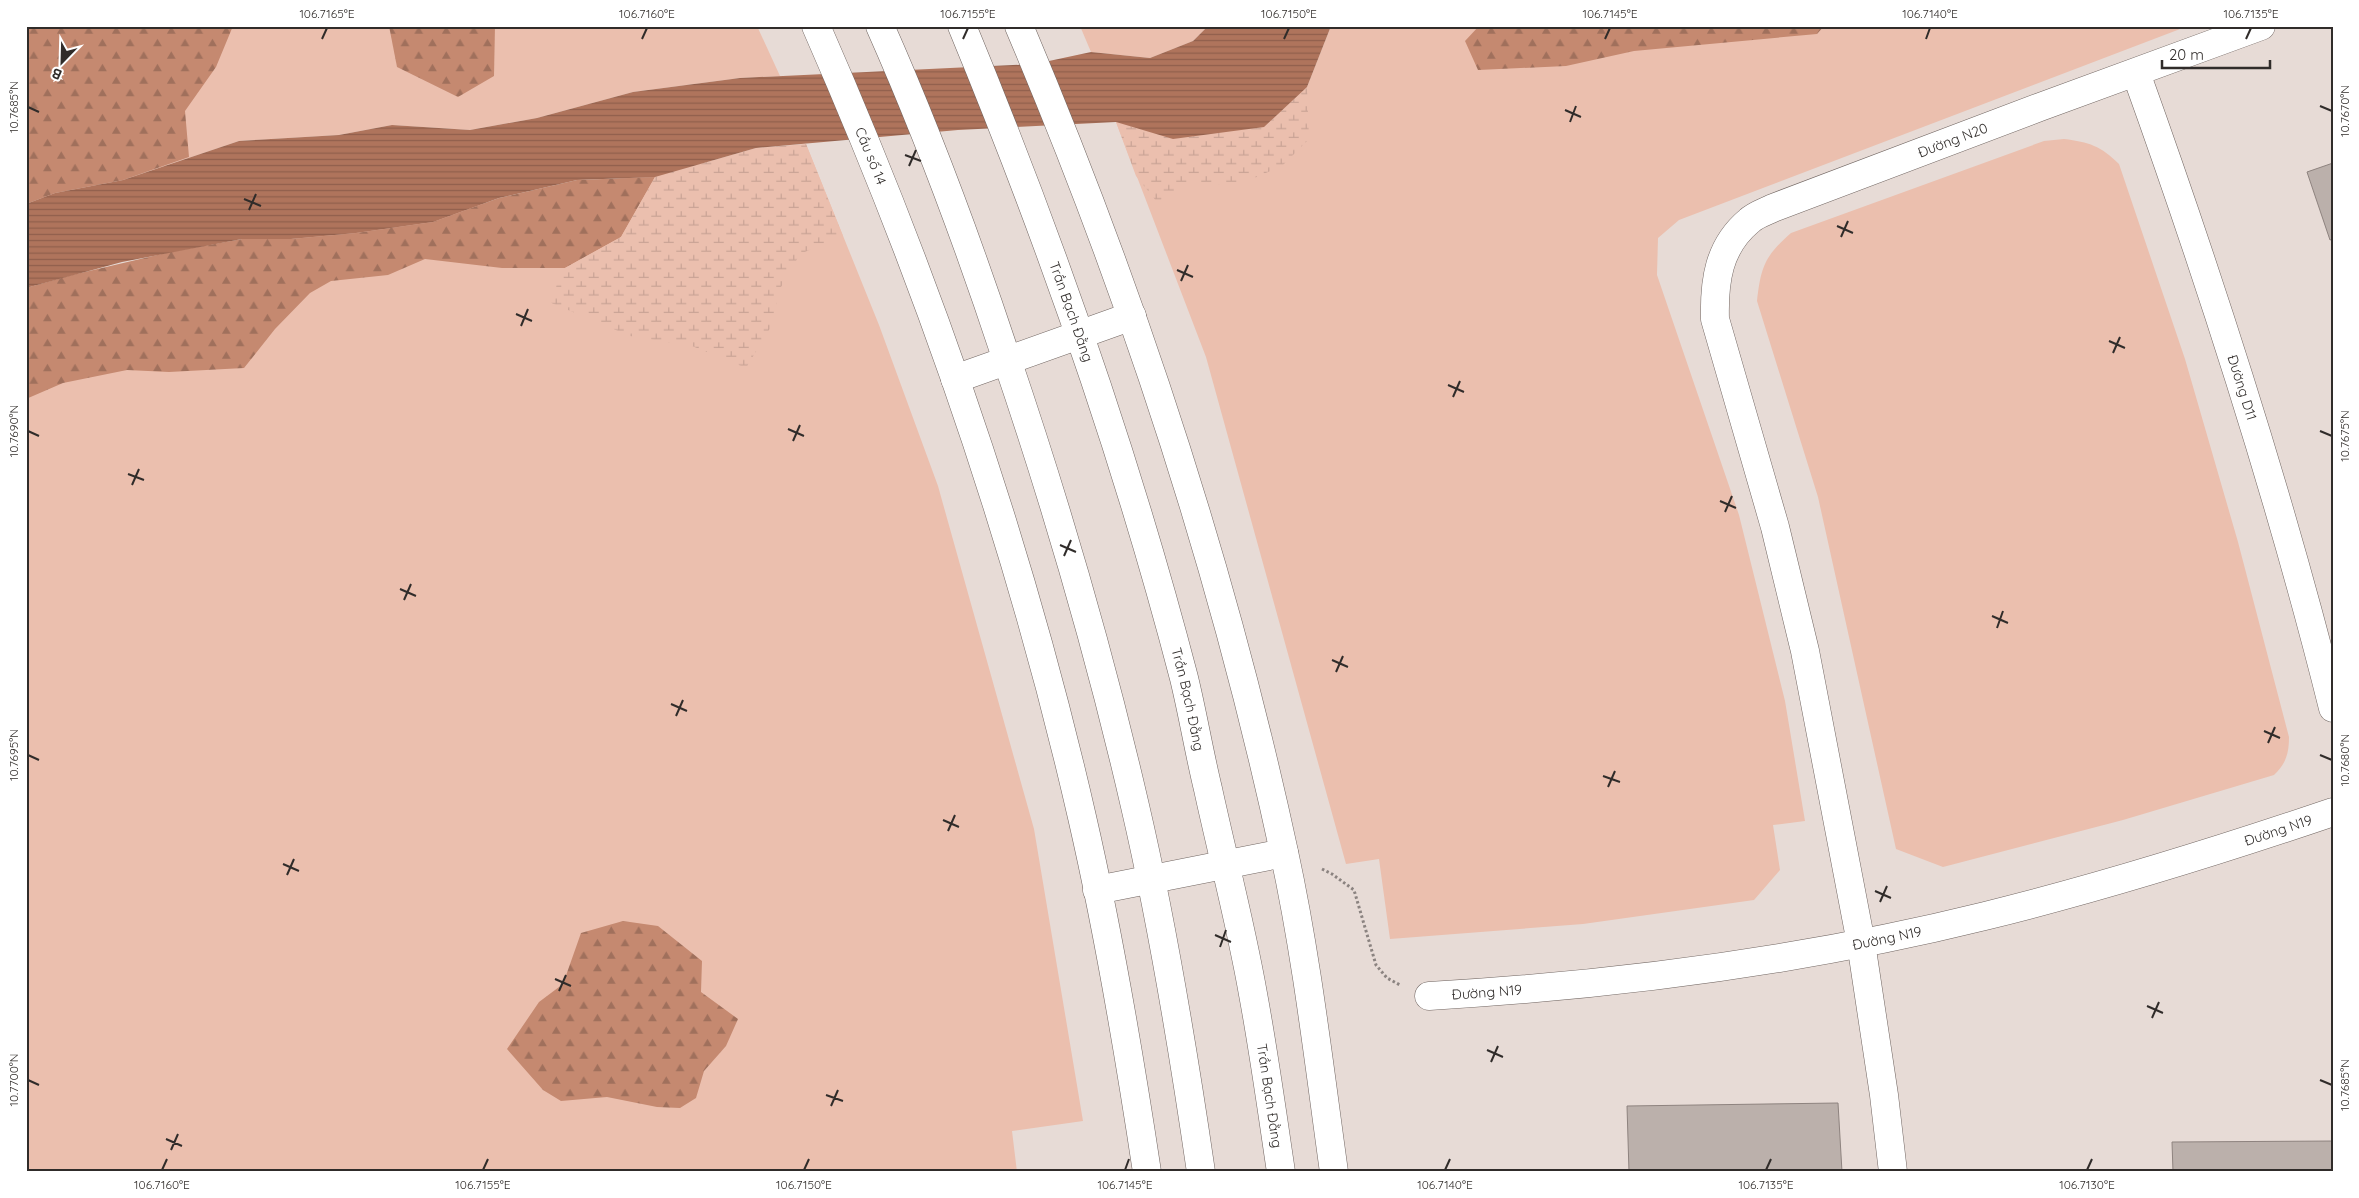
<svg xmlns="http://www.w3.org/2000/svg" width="2359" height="1198" viewBox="0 0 2359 1198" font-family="Quicksand,sans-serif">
	<defs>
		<pattern id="forest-firs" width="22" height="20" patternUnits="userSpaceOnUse" patternTransform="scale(1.25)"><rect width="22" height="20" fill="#c58970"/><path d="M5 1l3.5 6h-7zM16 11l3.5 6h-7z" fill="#a0705c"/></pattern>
		<pattern id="wetland-marsh" width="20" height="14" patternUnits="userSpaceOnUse" patternTransform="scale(1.25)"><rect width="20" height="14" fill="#ebbfae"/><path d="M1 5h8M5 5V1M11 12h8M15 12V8" fill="none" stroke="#caa496"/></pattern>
		<pattern id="water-rules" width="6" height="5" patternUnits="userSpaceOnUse" patternTransform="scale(1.25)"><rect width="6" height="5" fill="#af745c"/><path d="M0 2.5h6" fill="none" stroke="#8f5f4c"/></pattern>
	</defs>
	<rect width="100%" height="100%" fill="#e7dbd6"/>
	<g fill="#ebbfae">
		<path d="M26,26H757L780,76L740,78L633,92L537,118L470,130L392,125L339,135L239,141L123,180L55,193L26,204Z"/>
		<path d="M1080,26H1208L1193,41L1150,58L1091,52Z"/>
		<path d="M1331,26H2188L1679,220L1658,238L1657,275L1739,515L1785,701L1805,821L1773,825L1780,870L1754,900L1583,924L1390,939L1379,859L1346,864L1206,357L1116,122L1307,87Z"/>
		<path d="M2064,139C2089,142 2101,146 2119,164L2185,359L2238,542L2289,737C2289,753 2286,764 2274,775L2123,820L1943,867L1896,849L1818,497L1757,301C1761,266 1765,256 1791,233L2044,141Z"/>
		<path d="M806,144L879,325L938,486L1034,829L1083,1121L1012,1131L1017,1172H26V288Z"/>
	</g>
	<g fill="url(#forest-firs)">
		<path d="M26,26H233L216,67L185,111L189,157L123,180L55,193L26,204Z"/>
		<path d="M389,26H495L494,76L458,97L397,67Z"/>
		<path d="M1479,26H1824L1817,34L1634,51L1566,66L1478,70L1465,41Z"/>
		<path d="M655,177L621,237L565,268H502L425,259L388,275L331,281L310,293L275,329L244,368L169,372L127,370L63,383L26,399V288L72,275L170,252L242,239H291L356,233L433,222L499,198L577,180Z"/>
		<path d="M623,921L658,926L702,961L701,992L738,1019L726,1046L704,1071L696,1098L680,1108L657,1107L607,1097L561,1101L543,1090L507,1049L539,1002L563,984L581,933Z"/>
	</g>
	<g fill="url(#wetland-marsh)">
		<path d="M1307,87L1309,139L1282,166L1236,186L1195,182L1157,202L1136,176L1116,122L1173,139L1264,127Z"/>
		<path d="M806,144L843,236L800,254L777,294L775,320L746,368L692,346L630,336L549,302L565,268L621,237L655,177L756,148Z"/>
	</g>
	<path fill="url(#water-rules)" d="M1208,26H1331L1307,87L1264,127L1173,139L1116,122L958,130L756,148L655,177L577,180L499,198L433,222L356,233L291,239H242L122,262L26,288V204L55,193L123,180L239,141L339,135L392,125L470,130L537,118L633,92L740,78L1035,64L1091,52L1150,58L1193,41Z"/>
	<g fill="#bbb0ab" stroke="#8e837f">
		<path d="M2333,163V239L2330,240L2307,172Z"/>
		<path d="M1838,1103L1842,1172H1629L1627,1106Z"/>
		<path d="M2333,1141V1172H2173L2172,1142Z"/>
	</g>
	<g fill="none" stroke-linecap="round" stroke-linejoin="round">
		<defs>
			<g id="minor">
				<path id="s1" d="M816,26C928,281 1020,546 1082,817C1109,934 1129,1053 1147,1172"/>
				<path d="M880,26C928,134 969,245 1006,357C1056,504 1100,654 1135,806C1163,926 1183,1049 1201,1172"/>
				<path id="s2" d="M962,26C1050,239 1126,455 1184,678C1193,715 1199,752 1208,789C1223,858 1241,925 1253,994C1264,1053 1272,1112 1281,1172"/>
				<path d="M1019,26C1132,293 1223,569 1284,852C1307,958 1319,1065 1334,1172"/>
				<path id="s3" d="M2136,73C2211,282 2279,492 2333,708"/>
				<path d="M955,379L1132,316"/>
				<path d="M1097,890L1284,853"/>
				<path id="s4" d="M1429,996C1616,985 1803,961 1985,916C2103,887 2218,851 2333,812"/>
				<path id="s5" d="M1893,1172L1884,1095L1861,943L1805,651L1775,527L1715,319C1714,282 1718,247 1749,221C1755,215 1765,212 1773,208L2040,107L2261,26"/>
			</g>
		</defs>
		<use href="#minor" stroke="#706561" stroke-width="29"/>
		<path stroke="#8b8380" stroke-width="3" stroke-dasharray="2.5 2.5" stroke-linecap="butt" d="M1322,869L1332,874L1354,890L1376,965L1387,978L1400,985"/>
		<use href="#minor" stroke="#fff" stroke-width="28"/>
	</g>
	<path fill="none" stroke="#302c2a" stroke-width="2" d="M322,39L327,28M642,39L647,28M963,39L968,28M1284,39L1289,28M1605,39L1610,28M1926,39L1930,28M2246,39L2251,28M2320,106L2332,111M28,107L39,112M1565,110L1581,117M1570,122L1576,106M905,155L921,161M909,166L916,150M244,199L261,206M249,210L256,194M1837,226L1853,233M1841,237L1848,221M1177,270L1193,277M1181,281L1188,265M516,314L532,321M521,326L528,309M2109,341L2125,348M2113,353L2120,337M1448,385L1464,392M1453,397L1460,381M788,429L804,436M28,431L39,436M2320,431L2332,436M793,441L800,425M128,474L144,480M132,485L139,469M1720,501L1736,508M1725,512L1732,496M1060,545L1076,552M1064,556L1071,540M400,589L416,596M404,600L411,584M1992,616L2008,623M1997,628L2003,611M1332,660L1348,667M1336,672L1343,656M671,704L687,711M676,716L683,700M2264,731L2280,738M2268,743L2275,727M28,755L39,760M2320,755L2332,760M1603,776L1620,782M1608,787L1615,771M943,820L959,827M948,831L955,815M283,864L299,871M287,875L294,859M1875,891L1891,898M1880,902L1887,886M1215,935L1231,942M1220,947L1226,930M555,979L571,986M559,991L566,975M2147,1006L2163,1013M2152,1018L2159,1002M1487,1050L1503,1057M1491,1062L1498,1046M28,1080L39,1085M2320,1080L2332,1085M826,1095L843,1101M831,1106L838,1090M166,1139L182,1146M171,1150L178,1134M162,1170L167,1159M483,1170L488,1159M804,1170L809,1159M1125,1170L1129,1159M1445,1170L1450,1159M1766,1170L1771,1159M2087,1170L2092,1159"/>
	<g text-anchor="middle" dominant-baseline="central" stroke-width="5" stroke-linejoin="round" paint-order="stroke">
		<g font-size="14" fill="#302c2a" stroke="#fff">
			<text stroke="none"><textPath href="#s5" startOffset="1200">Đường N20</textPath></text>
			<text stroke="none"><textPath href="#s1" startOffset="141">Cầu số 14</textPath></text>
			<text stroke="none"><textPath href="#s2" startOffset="306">Trần Bạch Đằng</textPath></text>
			<text stroke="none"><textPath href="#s3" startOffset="332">Đường D11</textPath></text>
			<text stroke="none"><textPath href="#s2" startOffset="711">Trần Bạch Đằng</textPath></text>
			<text stroke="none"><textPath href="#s4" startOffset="868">Đường N19</textPath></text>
			<text stroke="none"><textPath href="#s4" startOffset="462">Đường N19</textPath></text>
			<text stroke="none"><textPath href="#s4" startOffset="58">Đường N19</textPath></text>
			<text stroke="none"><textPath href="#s2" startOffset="1116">Trần Bạch Đằng</textPath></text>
		</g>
	</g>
	<rect width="2359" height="1198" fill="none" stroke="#ffffff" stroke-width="55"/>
	<g transform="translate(62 62) rotate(203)" stroke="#ffffff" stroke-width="4" paint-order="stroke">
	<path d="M0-4L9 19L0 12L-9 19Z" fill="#302c2a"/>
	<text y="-8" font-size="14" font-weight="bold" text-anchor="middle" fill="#302c2a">B</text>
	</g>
	<path d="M2162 60v8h108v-8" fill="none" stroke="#302c2a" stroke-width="2.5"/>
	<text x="2169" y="60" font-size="15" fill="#302c2a" stroke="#ffffff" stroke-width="4" paint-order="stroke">20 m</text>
	<rect x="28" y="28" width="2304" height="1142" fill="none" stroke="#302c2a" stroke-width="2"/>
	<g font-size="12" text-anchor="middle" fill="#302c2a">
		<text x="327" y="18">106.7165°E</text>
		<text x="647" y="18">106.7160°E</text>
		<text x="968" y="18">106.7155°E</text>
		<text x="1289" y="18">106.7150°E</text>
		<text x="1610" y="18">106.7145°E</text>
		<text x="1930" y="18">106.7140°E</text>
		<text x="2251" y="18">106.7135°E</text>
		<text transform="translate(14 107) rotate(-90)" y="4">10.7685°N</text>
		<text transform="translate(2345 111) rotate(-90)" y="4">10.7670°N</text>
		<text transform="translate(14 431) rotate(-90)" y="4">10.7690°N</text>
		<text transform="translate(2345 436) rotate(-90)" y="4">10.7675°N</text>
		<text transform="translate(14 755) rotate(-90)" y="4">10.7695°N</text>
		<text transform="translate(2345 760) rotate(-90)" y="4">10.7680°N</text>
		<text transform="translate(14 1080) rotate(-90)" y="4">10.7700°N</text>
		<text transform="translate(2345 1085) rotate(-90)" y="4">10.7685°N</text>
		<text x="162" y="1189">106.7160°E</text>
		<text x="483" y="1189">106.7155°E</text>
		<text x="804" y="1189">106.7150°E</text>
		<text x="1125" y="1189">106.7145°E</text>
		<text x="1445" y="1189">106.7140°E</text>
		<text x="1766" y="1189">106.7135°E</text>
		<text x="2087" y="1189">106.7130°E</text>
	</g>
</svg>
